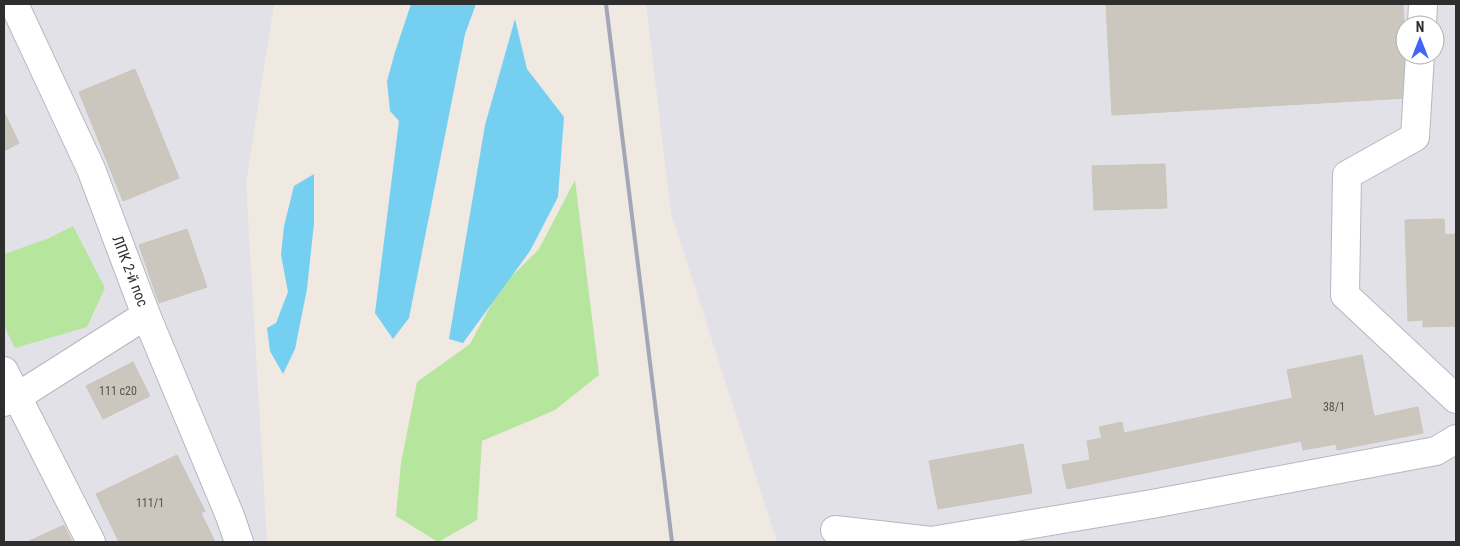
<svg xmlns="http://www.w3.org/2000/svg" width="1460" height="546" viewBox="0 0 1460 546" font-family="'Roboto Condensed',sans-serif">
	<rect width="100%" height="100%" fill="#efe9e1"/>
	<g fill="#e3e1e8" fill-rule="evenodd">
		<path d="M4,4H274L246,183L267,542H4Z"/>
		<path d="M646,4H1456V542H777L671,213ZM1405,25H1435V55H1405Z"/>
	</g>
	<g fill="#b6e59e">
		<path d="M575,180L599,375L555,410L482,441L477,520L438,542L396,516L401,463L417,382L470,344L500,288L539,249Z"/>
		<path d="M73,226L105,288L87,327L15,348L4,326V254L47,239Z"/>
	</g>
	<g fill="#75cff0">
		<path d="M411,4H476L465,34L409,318L393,339L375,313L399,121L390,111L387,81L395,52Z"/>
		<path d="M515,19L527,69L564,117L558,197L530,251L463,343L449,339L485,125Z"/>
		<path d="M314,174V223L307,289L295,349L283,374L270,351L267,328L276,323L288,292L281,255L284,226L294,186Z"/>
	</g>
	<g fill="#cbc7bf" stroke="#cbc5ba">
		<path d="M1106,4H1403L1408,98L1112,115Z"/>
		<path d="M135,69L179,178L123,201L79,92Z"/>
		<path d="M4,112L19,143L4,151Z"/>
		<path d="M1165,164L1167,208L1094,210L1092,166Z"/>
		<path d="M1444,219L1445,235L1456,234V326L1423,327V320L1408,321L1405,220Z"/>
		<path d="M187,229L207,287L159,303L139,245Z"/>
		<path d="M1362,355L1374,416L1332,425L1336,444L1303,450L1287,370Z"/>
		<path d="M133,362L150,396L103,419L86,386Z"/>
		<path d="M1293,398L1301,441L1067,489L1062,465L1090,460L1087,441L1102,438L1099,427L1122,422L1124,433Z"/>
		<path d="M1418,407L1423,433L1337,450L1332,425Z"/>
		<path d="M1023,444L1032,493L938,509L929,461Z"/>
		<path d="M177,455L205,511L201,513L215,542H119L96,494Z"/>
		<path d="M64,525L72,542H27Z"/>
	</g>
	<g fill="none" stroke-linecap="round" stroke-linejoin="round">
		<defs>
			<g id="minor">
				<path d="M14,4L91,169L146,315L230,516L239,542"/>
				<path d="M1422,25L1423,4"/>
				<path d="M1420,55L1415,137L1347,175L1345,295L1456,399"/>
				<path d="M4,371L91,542"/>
				<path d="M4,402L17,397L146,315"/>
				<path d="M835,530L931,541L1152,504L1436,451L1456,439"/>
			</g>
		</defs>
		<use href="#minor" stroke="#b4b7c1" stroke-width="30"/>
		<use href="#minor" stroke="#fff" stroke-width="28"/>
		<path stroke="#a3a6b8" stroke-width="4" d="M606,4L672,542"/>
	</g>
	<g text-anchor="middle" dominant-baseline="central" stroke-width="4" stroke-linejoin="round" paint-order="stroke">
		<g font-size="12" fill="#555452">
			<text x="118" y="391">111 с20</text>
			<text x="1334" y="407">38/1</text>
			<text x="150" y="503">111/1</text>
		</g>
		<g font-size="15" fill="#2e2e2e" stroke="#fff">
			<text transform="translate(130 271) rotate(69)">ЛПК 2-й пос</text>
		</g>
	</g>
	<rect width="1460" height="546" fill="none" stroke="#2e2e2e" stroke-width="10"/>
	<g transform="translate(1420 40)"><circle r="24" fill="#ffffff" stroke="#ababab"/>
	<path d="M0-4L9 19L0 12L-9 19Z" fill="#4264fb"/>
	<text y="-8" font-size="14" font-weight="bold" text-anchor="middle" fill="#2e2e2e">N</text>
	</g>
</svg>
